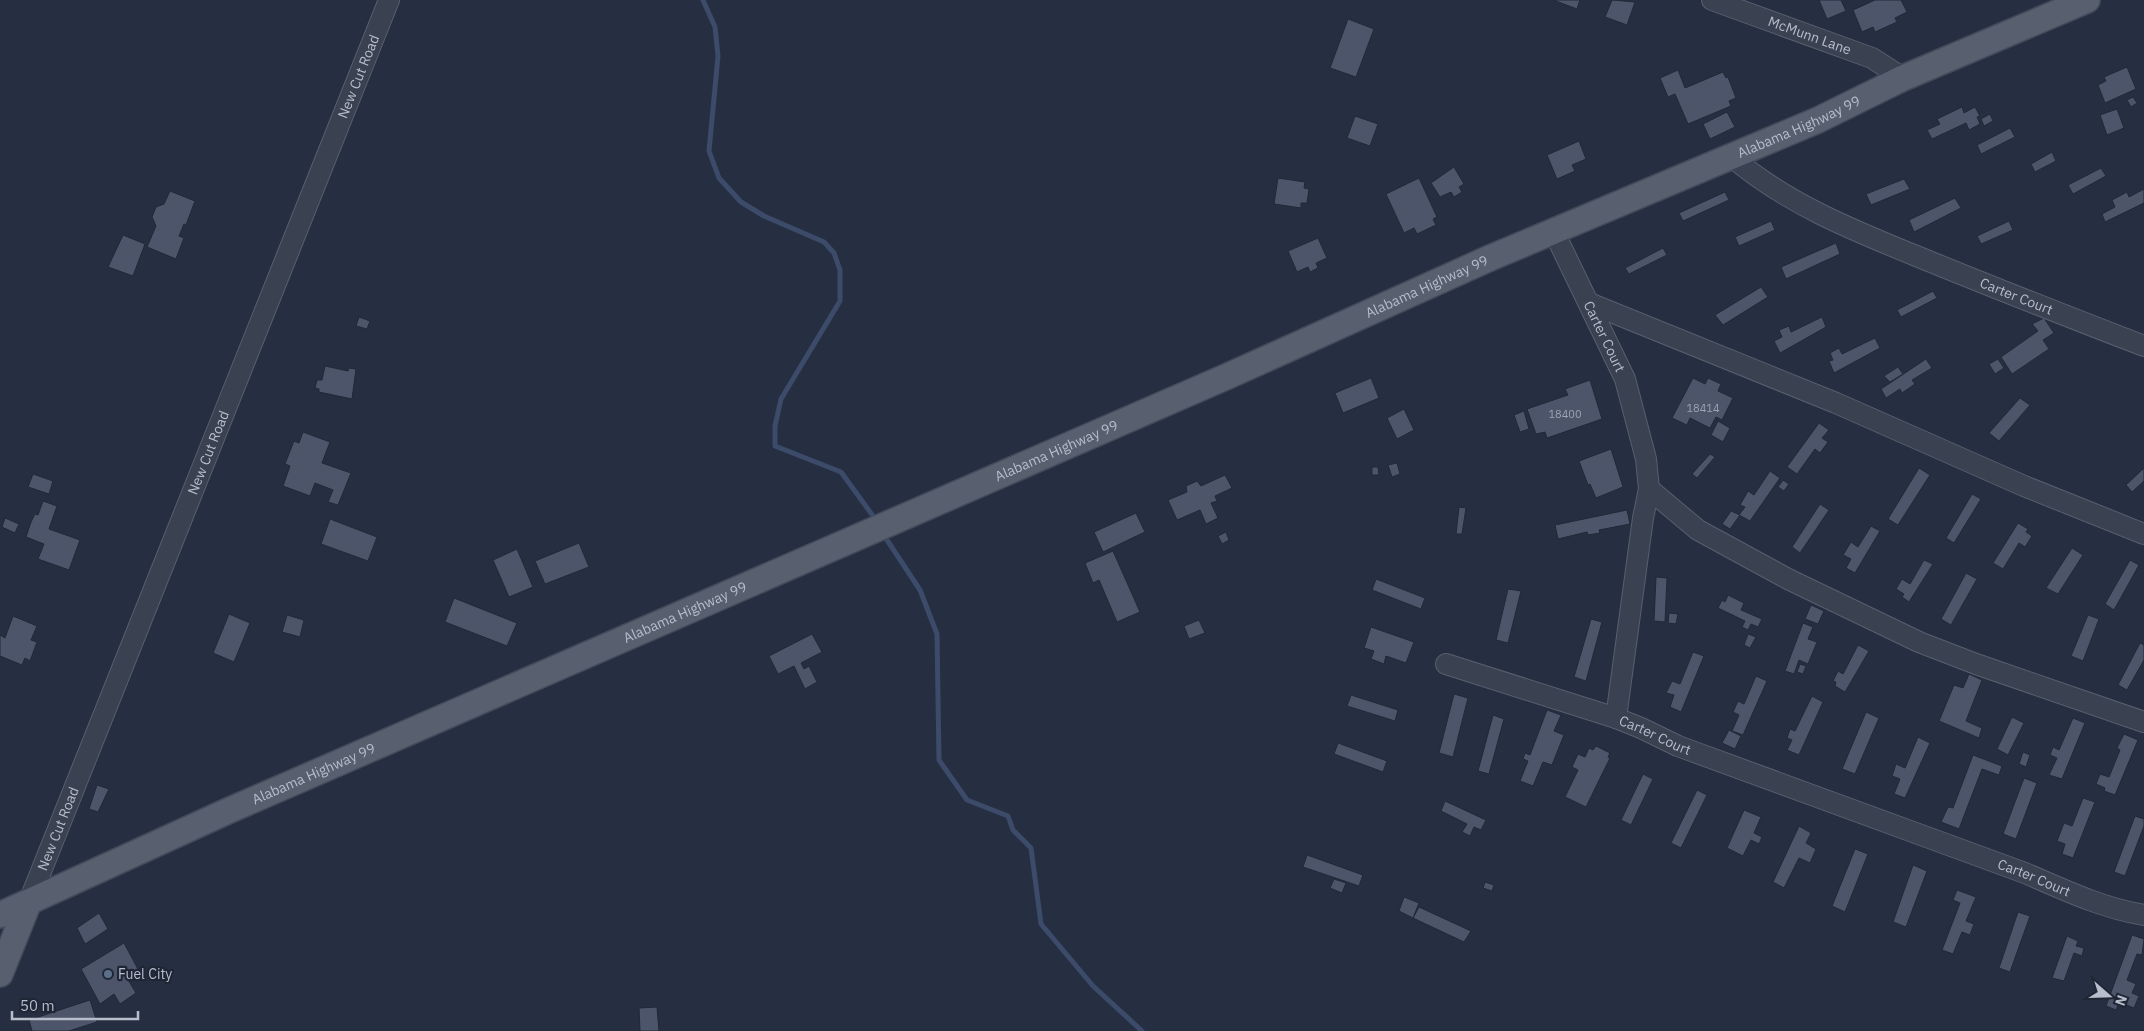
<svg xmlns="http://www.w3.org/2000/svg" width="2144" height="1031" viewBox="0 0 2144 1031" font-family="'IBM Plex Sans',sans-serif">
	<rect width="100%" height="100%" fill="#262f41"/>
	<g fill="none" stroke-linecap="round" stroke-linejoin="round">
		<g stroke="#3c4b69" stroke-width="5">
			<path d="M703,0L715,27L718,56L709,151L719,178L741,202L764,216L824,242L834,253L840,270V301L781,399L775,426V446L841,472L873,516"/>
			<path d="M887,540L920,590L937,634L939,760L967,800L1008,816L1013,830L1031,848L1041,924L1093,986L1142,1031"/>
		</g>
	</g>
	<g fill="#4c556a" stroke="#212838">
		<path d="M1553,0H1580L1577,9Z"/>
		<path d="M1612,0L1635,2L1627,25L1605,17Z"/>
		<path d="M1819,0H1841L1846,11L1827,19Z"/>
		<path d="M1875,0H1901L1907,12L1895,18L1897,22L1875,32L1873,27L1862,32L1853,10Z"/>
		<path d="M1348,19L1374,29L1356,77L1330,68Z"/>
		<path d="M2127,67L2136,89L2105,103L2098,85L2106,81L2104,77Z"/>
		<path d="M1678,70L1685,88L1723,72L1726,78L1728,77L1736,98L1729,101L1731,106L1688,124L1675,94L1668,97L1660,78Z"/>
		<path d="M2133,97L2137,103L2131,107L2127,100Z"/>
		<path d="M1962,107L1964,113L1975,107L1980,116L1977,117L1980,124L1969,130L1966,123L1932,139L1927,130L1940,124L1937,119Z"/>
		<path d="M2117,109L2124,128L2107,135L2100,115Z"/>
		<path d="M1727,112L1735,127L1710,139L1703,124Z"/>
		<path d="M1990,114L1993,121L1984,126L1981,119Z"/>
		<path d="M1355,116L1378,124L1370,146L1347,138Z"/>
		<path d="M2010,128L2015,137L1981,154L1977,145Z"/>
		<path d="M1579,141L1586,159L1572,165L1575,171L1557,179L1547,155Z"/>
		<path d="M2052,152L2056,161L2035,172L2031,164Z"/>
		<path d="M1454,167L1464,184L1459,187L1462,192L1454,197L1451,192L1440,197L1431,183Z"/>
		<path d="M2101,168L2106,176L2073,194L2068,185Z"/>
		<path d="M1278,178L1305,182L1304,188L1309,189L1307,203H1301V208L1274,204Z"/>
		<path d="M1419,178L1437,217L1433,219L1436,225L1417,234L1414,228L1404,233L1386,194Z"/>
		<path d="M1904,179L1910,189L1871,205L1866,194Z"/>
		<path d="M2144,189V203L2105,222L2102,214L2115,207L2112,200L2127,192L2129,197Z"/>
		<path d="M170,191L195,201L186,225L184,224L179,236L184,238L176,259L147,247L156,226L152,217L156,207L164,204Z"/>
		<path d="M1725,192L1729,200L1683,221L1679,213Z"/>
		<path d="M1955,198L1961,208L1914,232L1909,220Z"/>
		<path d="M1771,221L1775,230L1739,246L1735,237Z"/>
		<path d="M2009,221L2013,230L1981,244L1977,236Z"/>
		<path d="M123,235L145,244L133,276L108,267Z"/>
		<path d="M1318,238L1327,258L1316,263L1318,268L1310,272L1308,267L1297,272L1288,251Z"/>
		<path d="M1836,243L1840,254L1786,279L1781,267Z"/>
		<path d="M1663,248L1667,255L1629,274L1625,268Z"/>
		<path d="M1761,287L1768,297L1723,325L1715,315Z"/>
		<path d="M1933,291L1937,298L1901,317L1897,310Z"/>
		<path d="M359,317L370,321L367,329L356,326Z"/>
		<path d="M1822,317L1826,327L1780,353L1774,341L1782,337L1779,330L1789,326L1791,332Z"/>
		<path d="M2044,318L2054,333L2043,340L2049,349L2012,374L2001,357L2038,331L2032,324Z"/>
		<path d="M1875,338L1880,348L1834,373L1829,361L1833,360L1830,353L1839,348L1842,354Z"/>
		<path d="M1926,359L1932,368L1912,380L1915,384L1902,393L1900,389L1886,398L1881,389Z"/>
		<path d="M1998,359L2004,368L1995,374L1989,364Z"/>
		<path d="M325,366L348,371L349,368L356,369L352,399L319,392V389L315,388L317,380H322Z"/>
		<path d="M1898,367L1903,374L1890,382L1884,376Z"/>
		<path d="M1371,378L1379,398L1343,413L1335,393Z"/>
		<path d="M1693,378L1705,384L1708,378L1721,384L1718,391L1733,398L1722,420L1716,417L1710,428L1690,418L1687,425L1672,418Z"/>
		<path d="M1590,380L1602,419L1547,438L1545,432L1536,434L1527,409L1568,395L1565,389Z"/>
		<path d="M2020,398L2030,405L1999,441L1989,433Z"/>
		<path d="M1404,409L1414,430L1397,439L1387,418Z"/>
		<path d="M1524,411L1529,429L1520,432L1514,415Z"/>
		<path d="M1718,421L1730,428L1723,442L1711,435Z"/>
		<path d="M1819,423L1829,430L1822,438L1828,442L1820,453L1815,449L1797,474L1787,467Z"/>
		<path d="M303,432L330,442L322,463L351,473L338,505L328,502L333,490L315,483L310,496L283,486L290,466L285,464L294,441L299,443Z"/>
		<path d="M1611,449L1623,487L1596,498L1590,484L1588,485L1579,461Z"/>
		<path d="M1710,454L1715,457L1697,478L1692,474Z"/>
		<path d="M1397,463L1400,474L1392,477L1388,465Z"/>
		<path d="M1372,467H1378L1379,475H1372Z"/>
		<path d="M1919,468L1930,475L1898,525L1888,519Z"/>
		<path d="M2144,468V481L2132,492L2126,485Z"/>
		<path d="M1770,471L1780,478L1750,521L1739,515L1745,507L1740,505L1748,491L1754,495Z"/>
		<path d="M33,474L53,481L49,494L28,487Z"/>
		<path d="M1225,475L1232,488L1215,496L1217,501L1211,503L1218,518L1206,524L1200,510L1177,520L1168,500L1187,492L1186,486L1197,481L1201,486Z"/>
		<path d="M1783,480L1789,484L1784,491L1778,487Z"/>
		<path d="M1972,494L1981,499L1954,543L1946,538Z"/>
		<path d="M43,501L57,506L49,529L80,540L69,570L38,559L44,544L26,537L31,522L35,514L38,515Z"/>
		<path d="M1820,504L1829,510L1800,553L1792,547Z"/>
		<path d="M1459,507L1466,508L1462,534H1456Z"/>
		<path d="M1627,510L1630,524L1599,530L1600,533L1588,535L1587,532L1558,539L1555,525Z"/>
		<path d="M1731,511L1740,515L1730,529L1722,524Z"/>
		<path d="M1136,513L1145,532L1103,552L1094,532Z"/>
		<path d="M5,518L19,524L15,533L2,527Z"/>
		<path d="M330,519L377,537L368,561L321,544Z"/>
		<path d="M2018,523L2028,529L2026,532L2032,536L2025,547L2019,543L2003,569L1993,563Z"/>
		<path d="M1871,526L1880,531L1855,573L1846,568L1851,559L1843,555L1851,542L1858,547Z"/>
		<path d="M1226,532L1229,540L1222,544L1218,536Z"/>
		<path d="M579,543L589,567L545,584L535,561Z"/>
		<path d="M2072,548L2083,555L2058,594L2046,588Z"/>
		<path d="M517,549L533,587L509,597L493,560Z"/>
		<path d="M1113,551L1140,612L1117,622L1099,580L1093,583L1085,563Z"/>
		<path d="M1924,560L1933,564L1909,602L1902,597L1904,594L1896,589L1902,579L1910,584Z"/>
		<path d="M2130,560L2139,565L2114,610L2105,604Z"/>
		<path d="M1966,573L1977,579L1951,625L1941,619Z"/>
		<path d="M1656,577L1667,578L1665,622L1654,621Z"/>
		<path d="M1376,579L1425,598L1421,609L1372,590Z"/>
		<path d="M1508,589L1521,591L1508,643L1496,640Z"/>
		<path d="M1728,595L1744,603L1741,610L1762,619L1758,627L1751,624L1748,630L1742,627L1745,621L1718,608L1722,600L1725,602Z"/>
		<path d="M454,598L517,623L507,646L445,622Z"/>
		<path d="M1811,605L1824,611L1818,624L1805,619Z"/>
		<path d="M1669,613L1678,614L1676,624L1668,623Z"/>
		<path d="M229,614L250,623L234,662L213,653Z"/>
		<path d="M287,615L304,620L300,637L282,632Z"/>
		<path d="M2088,615L2099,619L2083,661L2071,656Z"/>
		<path d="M13,616L37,626L31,640L37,642L30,661L25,658L22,665L0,656V635L5,638Z"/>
		<path d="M1591,619L1602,622L1586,681L1574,677Z"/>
		<path d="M1199,620L1205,633L1189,639L1184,626Z"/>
		<path d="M1803,623L1813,627L1808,639L1817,642L1808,664L1799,660L1794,674L1785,671Z"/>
		<path d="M1371,627L1414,642L1406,663L1386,656L1384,664L1371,659L1374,651L1364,648Z"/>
		<path d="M812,634L822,652L801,663L804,669L809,666L817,682L805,689L794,666L778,674L769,656Z"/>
		<path d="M1748,634L1756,637L1750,648L1744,645Z"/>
		<path d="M2140,643L2144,645V660L2127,690L2118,685Z"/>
		<path d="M1858,645L1869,651L1845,692L1835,686L1836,682L1833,681L1838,671L1843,674Z"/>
		<path d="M1693,652L1704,656L1681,712L1670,707L1674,695L1666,693L1672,681L1680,684Z"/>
		<path d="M1800,664L1806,666L1803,674L1797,672Z"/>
		<path d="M1969,674L1982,680L1966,721L1982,728L1979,738L1939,721L1954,685L1963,688Z"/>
		<path d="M1756,676L1767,681L1743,735L1732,731L1739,715L1733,712L1738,701L1744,704Z"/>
		<path d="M1454,694L1468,698L1453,757L1439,753Z"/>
		<path d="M1351,695L1398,710L1395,721L1347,706Z"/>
		<path d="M1812,696L1823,702L1799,755L1787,750L1792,740L1787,738L1790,729L1795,731Z"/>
		<path d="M1547,710L1561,715L1554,731L1564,735L1552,765L1543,762L1533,786L1520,781L1528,761L1523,759L1525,753L1530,755Z"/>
		<path d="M1866,712L1879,718L1855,774L1842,769Z"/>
		<path d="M1493,715L1504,719L1489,774L1478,771Z"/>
		<path d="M2012,717L2024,723L2008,755L1997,749Z"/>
		<path d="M2073,718L2085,723L2062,779L2049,775L2057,758L2050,755L2053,747L2059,750Z"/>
		<path d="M1729,730L1741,736L1735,749L1722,743Z"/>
		<path d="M2124,734L2138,740L2115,795L2104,791L2105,788L2096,784L2100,774L2109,777L2120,750L2117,748Z"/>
		<path d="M1918,737L1930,743L1905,798L1894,794L1900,779L1892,776L1896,764L1905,768Z"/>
		<path d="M1338,743L1387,761L1383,772L1334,754Z"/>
		<path d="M1596,746L1610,753L1608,757L1610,758L1586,807L1565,797L1578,770L1572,767L1578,754L1585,757L1589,748L1593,750Z"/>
		<path d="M2023,752L2030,755L2026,767L2019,764Z"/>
		<path d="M1973,755L2002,766L1999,775L1982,769L1959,829L1941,822L1948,807L1953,808Z"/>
		<path d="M1643,774L1653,779L1631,825L1621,820Z"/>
		<path d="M2024,778L2037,783L2016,839L2003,834Z"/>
		<path d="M97,785L109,789L98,812L89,809Z"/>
		<path d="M1697,790L1707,795L1681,848L1671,843Z"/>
		<path d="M2083,798L2095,802L2073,858L2062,854L2065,844L2057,841L2064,823L2072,826Z"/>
		<path d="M1445,801L1486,820L1481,830L1474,827L1470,836L1462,832L1467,824L1441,811Z"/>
		<path d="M1744,810L1761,817L1754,833L1762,837L1759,844L1751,840L1743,856L1727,848Z"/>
		<path d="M2135,816L2144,819V826L2125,876L2114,872Z"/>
		<path d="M1799,826L1811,833L1806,843L1816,849L1810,863L1799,858L1784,888L1773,882Z"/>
		<path d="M1855,849L1868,854L1845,912L1832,906Z"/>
		<path d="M1307,855L1363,875L1359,886L1303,867Z"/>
		<path d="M1913,865L1927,871L1906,927L1893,922Z"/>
		<path d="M1334,879L1346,883L1342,893L1330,888Z"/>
		<path d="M1485,882L1494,885L1492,891L1483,888Z"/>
		<path d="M1957,890L1976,897L1966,921L1974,924L1970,935L1962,932L1953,954L1942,950L1960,903L1953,900Z"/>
		<path d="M1404,897L1419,903L1413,918L1399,911Z"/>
		<path d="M1419,907L1471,931L1464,942L1413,918Z"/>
		<path d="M2018,912L2030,916L2010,972L1999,968Z"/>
		<path d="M99,913L108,929L85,944L77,928Z"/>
		<path d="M2132,935L2144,939L2142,955L2137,954L2127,980L2136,984L2132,993L2139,996L2134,1008L2119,1002L2116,1010L2106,1006Z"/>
		<path d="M2067,936L2078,941L2076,946L2084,948L2082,956L2074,953L2064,981L2052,978Z"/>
		<path d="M124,943L139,971L127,978L136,993L120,1004L114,994L100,1004L81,969Z"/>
		<path d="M90,1000L97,1022L69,1031H32L29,1020Z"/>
		<path d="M657,1007L659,1031H640L639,1008Z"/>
	</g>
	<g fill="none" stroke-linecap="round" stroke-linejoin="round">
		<defs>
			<g id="minor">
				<path id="s1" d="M1712,0L1872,58L1903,78"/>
				<path id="s2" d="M1732,157C1790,207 1865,235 1936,264C2005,292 2074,319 2144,346"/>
				<path id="s3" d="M1554,232L1625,379L1646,459L1649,489L1643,518L1616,718"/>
				<path d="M1589,303L1836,403L2024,486L2144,534"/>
				<path d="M1649,489L1698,530L1788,579L1919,642L1976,664L2144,722"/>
				<path id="s4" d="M1446,664L1616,718L1641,728L1678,746L2025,873C2064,890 2102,908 2144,915"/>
				<path id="s5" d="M28,904L389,0"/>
			</g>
			<g id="major">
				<path id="s6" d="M0,915L230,810L1228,376L1490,258L1818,120L1903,78L2087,0"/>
				<path d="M0,974L28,904"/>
			</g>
		</defs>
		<use href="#minor" stroke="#585f6e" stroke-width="22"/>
		<use href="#major" stroke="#444a5a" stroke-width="28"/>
		<use href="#minor" stroke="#3a4151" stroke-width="20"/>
		<use href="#major" stroke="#586070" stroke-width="25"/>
	</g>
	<circle fill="#5c6f8a" stroke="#1f2636" stroke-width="2" cx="108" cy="974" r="5"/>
	<g text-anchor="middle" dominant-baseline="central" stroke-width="4.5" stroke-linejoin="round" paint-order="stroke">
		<g font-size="11" fill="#9ca3b3">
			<text x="1703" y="408">18414</text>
			<text x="1565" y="414">18400</text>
		</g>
		<g font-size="14" fill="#b7bdcb" stroke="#1f2636">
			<text stroke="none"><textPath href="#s1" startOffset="104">McMunn Lane</textPath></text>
			<text stroke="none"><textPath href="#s5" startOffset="891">New Cut Road</textPath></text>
			<text stroke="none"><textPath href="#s6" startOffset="1964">Alabama Highway 99</textPath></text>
			<text stroke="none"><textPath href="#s6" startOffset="1559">Alabama Highway 99</textPath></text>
			<text stroke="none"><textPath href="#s2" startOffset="318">Carter Court</textPath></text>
			<text stroke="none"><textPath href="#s3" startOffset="116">Carter Court</textPath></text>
			<text stroke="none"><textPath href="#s6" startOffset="1154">Alabama Highway 99</textPath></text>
			<text stroke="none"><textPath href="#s5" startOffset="486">New Cut Road</textPath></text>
			<text stroke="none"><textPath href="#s6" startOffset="749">Alabama Highway 99</textPath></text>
			<text stroke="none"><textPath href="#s4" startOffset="221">Carter Court</textPath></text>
			<text stroke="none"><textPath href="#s6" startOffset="344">Alabama Highway 99</textPath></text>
			<text stroke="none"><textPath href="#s5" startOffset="81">New Cut Road</textPath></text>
			<text stroke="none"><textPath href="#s4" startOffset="626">Carter Court</textPath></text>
		</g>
		<g font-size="14" fill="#b7bdcb" stroke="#1f2636" text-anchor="start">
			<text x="118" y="974">Fuel City</text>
		</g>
	</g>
	<g transform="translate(2109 996) rotate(110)" stroke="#1f2636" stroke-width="4" paint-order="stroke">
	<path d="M0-4L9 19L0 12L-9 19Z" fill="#b7bdcb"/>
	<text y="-8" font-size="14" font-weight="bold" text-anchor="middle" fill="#b7bdcb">N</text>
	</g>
	<path d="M12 1011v8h126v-8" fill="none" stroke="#b7bdcb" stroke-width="2.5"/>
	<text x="20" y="1011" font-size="15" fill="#b7bdcb" stroke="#1f2636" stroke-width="4" paint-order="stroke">50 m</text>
</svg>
